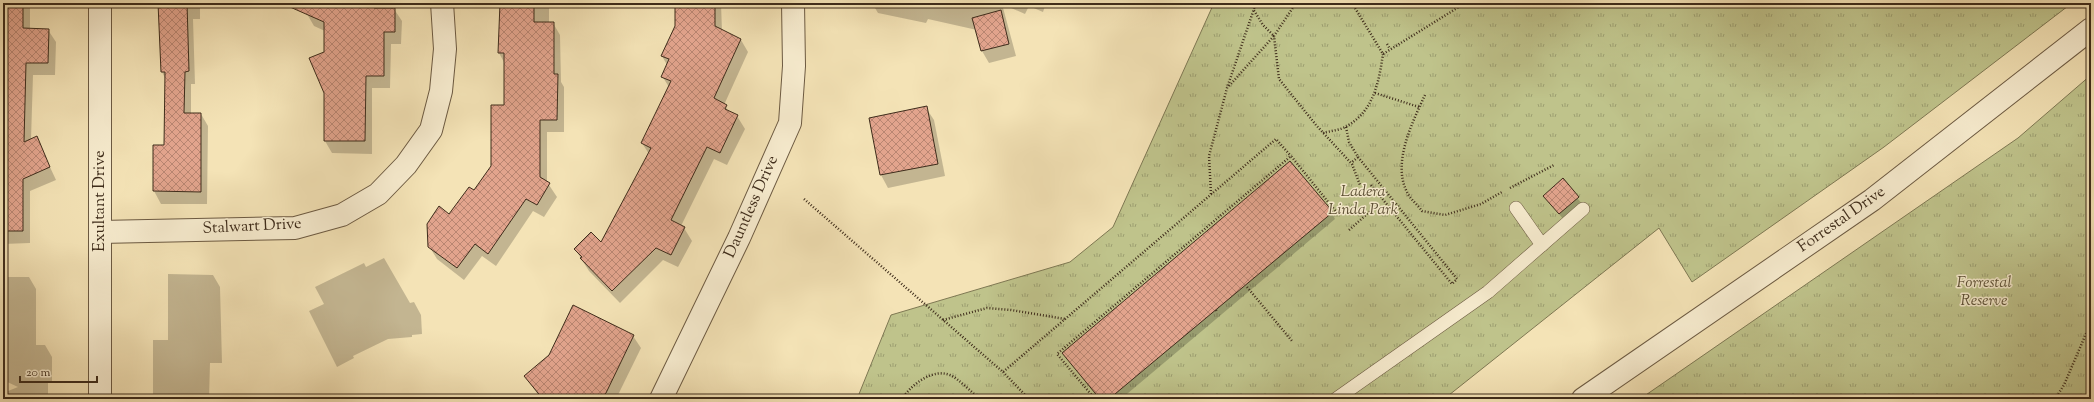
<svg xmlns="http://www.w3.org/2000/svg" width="2094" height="402" viewBox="0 0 2094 402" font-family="'Sorts Mill Goudy',serif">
	<defs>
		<pattern id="park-tufts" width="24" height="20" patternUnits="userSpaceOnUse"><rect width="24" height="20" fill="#bfc38b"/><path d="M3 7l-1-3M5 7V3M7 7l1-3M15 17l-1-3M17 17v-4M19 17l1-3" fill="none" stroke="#9d9f71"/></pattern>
		<pattern id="building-cross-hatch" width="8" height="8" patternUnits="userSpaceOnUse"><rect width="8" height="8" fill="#e2a48d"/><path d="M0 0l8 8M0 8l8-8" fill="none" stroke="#b98672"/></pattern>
	</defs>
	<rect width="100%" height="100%" fill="#f4e3b6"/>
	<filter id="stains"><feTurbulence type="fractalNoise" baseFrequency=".005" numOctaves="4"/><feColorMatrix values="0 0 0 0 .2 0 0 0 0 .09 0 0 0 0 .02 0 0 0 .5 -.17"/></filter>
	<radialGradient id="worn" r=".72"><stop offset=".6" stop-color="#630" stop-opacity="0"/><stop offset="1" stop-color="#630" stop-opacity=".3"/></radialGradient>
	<g fill="url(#park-tufts)" stroke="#7e7853">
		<path d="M1214,3H2072L1884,147L1692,282L1659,228L1444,399H857L891,315L1070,262L1113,227Z"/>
		<path d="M2091,75V399H1640L2018,138Z"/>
	</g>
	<g fill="#0003">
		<path d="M3,3H30V29L48,30L56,42L55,75H33L31,140L36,137L56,180L30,191V243L3,244Z"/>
		<path d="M159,3H200V19H193L195,84H191V114H201L208,126L207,204H161L154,191V146H165L166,80L162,72Z"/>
		<path d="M312,3H381V9H394L402,21L401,44H391L390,88H372V154L332,153L325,141V31L314,26L307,14Z"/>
		<path d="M500,3H549V23H553L560,35L561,82L564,87V132H547V182L557,197L544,217L533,211L496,266L482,256L464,280L437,259L429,246L449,215L474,191L492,166L505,106V64L499,53Z"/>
		<path d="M676,3H721L722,31L741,40L748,52L724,105L730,113L737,116L745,129L727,165L714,159L681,226L684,228L692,241L678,267L663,260L620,303L589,271L575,249L601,244L649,154L642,143L669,87L662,76L667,65L662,56L676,27Z"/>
		<path d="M872,3H1046L1043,12L1029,6L1025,14L1002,4L1016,56L989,63L982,51L977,30L928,19L926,23L878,13Z"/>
		<path d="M926,108L934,120L945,176L888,188L881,175L870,119Z"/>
		<path d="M1563,180L1582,204L1564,220L1544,196Z"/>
		<path d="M1332,213L1335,219L1121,399H1099L1063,354Z"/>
		<path d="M384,258L410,303L414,302L421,315L422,334L412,335V337L388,339L353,356L354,358L337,367L309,311L324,304L315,287L364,263L366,267Z"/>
		<path d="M168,274L213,275L220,287L222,363H210L209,399H153V340H168Z"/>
		<path d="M3,277H29L36,289V345H45L52,357V381H48V399H3V393L18,387L3,380Z"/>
		<path d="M633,336L641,348L616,399H541L525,376Z"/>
	</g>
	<g fill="url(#building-cross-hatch)" stroke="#3e2c1b">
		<path d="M3,3H23V28L49,29L48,63H26L24,142L37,136L50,167L23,179V231H3Z"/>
		<path d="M158,3H187L189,71L185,72L184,113H201V192L153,191V145H164L165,72H161Z"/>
		<path d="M281,3H374V8H395V32H384V76H366L365,141H324V93L309,58L324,52V22Z"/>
		<path d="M500,3H534V22H554V74H558L557,120H540V177L550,183L537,205L526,199L488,254L475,244L457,268L428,247L427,224L439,206L449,214L469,187L474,190L491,166V105H504V53H498Z"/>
		<path d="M675,3H715V26L741,39L714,98L727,105L725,109L738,115L720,153L707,147L671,220L685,227L671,255L656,248L612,291L580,258L582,257L574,249L591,232L601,242L651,148L641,143L671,81L661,77L669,59L661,56L675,26Z"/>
		<path d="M1001,10L1009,44L981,51L972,18Z"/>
		<path d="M927,106L938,164L880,175L869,118Z"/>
		<path d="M1290,161L1333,212L1109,399H1100L1062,353Z"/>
		<path d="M1563,178L1579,197L1559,214L1543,196Z"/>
		<path d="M573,305L634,335L606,393L599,399H543L524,376L549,355Z"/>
	</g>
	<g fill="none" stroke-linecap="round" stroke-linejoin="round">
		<defs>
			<g id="service">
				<path d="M1516,208L1542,245"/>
				<path d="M1336,399L1488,292L1583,209"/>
			</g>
			<g id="minor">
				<path d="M100,232L295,228L342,215L378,194L406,165L431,130L441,91L445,49L442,3"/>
				<path d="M100,399V3"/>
				<path d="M661,399L739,238L790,123L794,66L793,3"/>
				<path d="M1583,399L1872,200L2091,29"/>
			</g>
		</defs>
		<use href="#service" stroke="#6c5a42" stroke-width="14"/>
		<use href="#minor" stroke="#6c5a42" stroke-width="24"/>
		<g stroke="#3e2c1b" stroke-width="2.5" stroke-dasharray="1 2" stroke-linecap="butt">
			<path d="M1296,3L1274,36L1279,79L1316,125L1352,164L1360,185"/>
			<path d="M1352,3L1383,54L1462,5L1461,3"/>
			<path d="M1387,44L1390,49"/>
			<path d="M1229,86L1274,36L1263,25L1253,9"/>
			<path d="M1375,93L1419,107"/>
			<path d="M1425,95C1412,123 1392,163 1407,192C1410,199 1418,205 1422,211L1445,215L1481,204L1502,192"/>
			<path d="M1346,127L1349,142L1358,157L1351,163"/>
			<path d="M1323,133C1330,131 1341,130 1347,126C1374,111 1379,81 1383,54"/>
			<path d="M1358,157L1457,279L1452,284L1371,185"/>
			<path d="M1510,188L1554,165"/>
			<path d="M1211,194L1209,156L1227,88L1256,3"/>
			<path d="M804,199L1003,372L1276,139L1291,156"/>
			<path d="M1349,230L1376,206"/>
			<path d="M1247,287L1292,341"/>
			<path d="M1216,310L1217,312"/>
			<path d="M943,320L987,308L1011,310L1065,319"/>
			<path d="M1003,372L1029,399"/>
			<path d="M902,399C911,385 932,368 950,375C958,378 972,393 980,399"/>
			<path d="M1095,399L1057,354L1291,156L1337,213"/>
			<path d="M2055,399L2064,385L2091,322"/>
		</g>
		<use href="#service" stroke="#f8edd0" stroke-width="13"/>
		<use href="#minor" stroke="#f8edd0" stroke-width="22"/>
	</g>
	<g text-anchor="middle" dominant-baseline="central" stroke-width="3" stroke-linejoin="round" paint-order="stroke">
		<g font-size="16" font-style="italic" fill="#5e5237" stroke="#f8edd0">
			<text x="1363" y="192">Ladera<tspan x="1363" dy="18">Linda Park</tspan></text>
			<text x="1984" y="283">Forrestal<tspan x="1984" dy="18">Reserve</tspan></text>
		</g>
		<g font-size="16" fill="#3e2c1b" stroke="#f8edd0">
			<text transform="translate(100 201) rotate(-90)">Exultant Drive</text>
			<text transform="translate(752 207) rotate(-66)">Dauntless Drive</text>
			<text transform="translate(1842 220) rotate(-35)">Forrestal Drive</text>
			<text transform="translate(252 227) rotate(-3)">Stalwart Drive</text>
		</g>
	</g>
	<rect width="2094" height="402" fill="none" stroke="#f4e3b6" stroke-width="16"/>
	<rect x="4" y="4" width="2086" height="394" fill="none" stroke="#3e2c1b" stroke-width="2"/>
	<rect x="8" y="8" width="2078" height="386" fill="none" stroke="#3e2c1b"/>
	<path d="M20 376v6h77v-6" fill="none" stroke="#3e2c1b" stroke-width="2"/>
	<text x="26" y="376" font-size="12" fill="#3e2c1b" stroke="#f8edd0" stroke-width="3" paint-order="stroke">20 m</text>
	<rect width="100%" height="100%" filter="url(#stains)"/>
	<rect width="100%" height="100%" fill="url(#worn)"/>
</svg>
